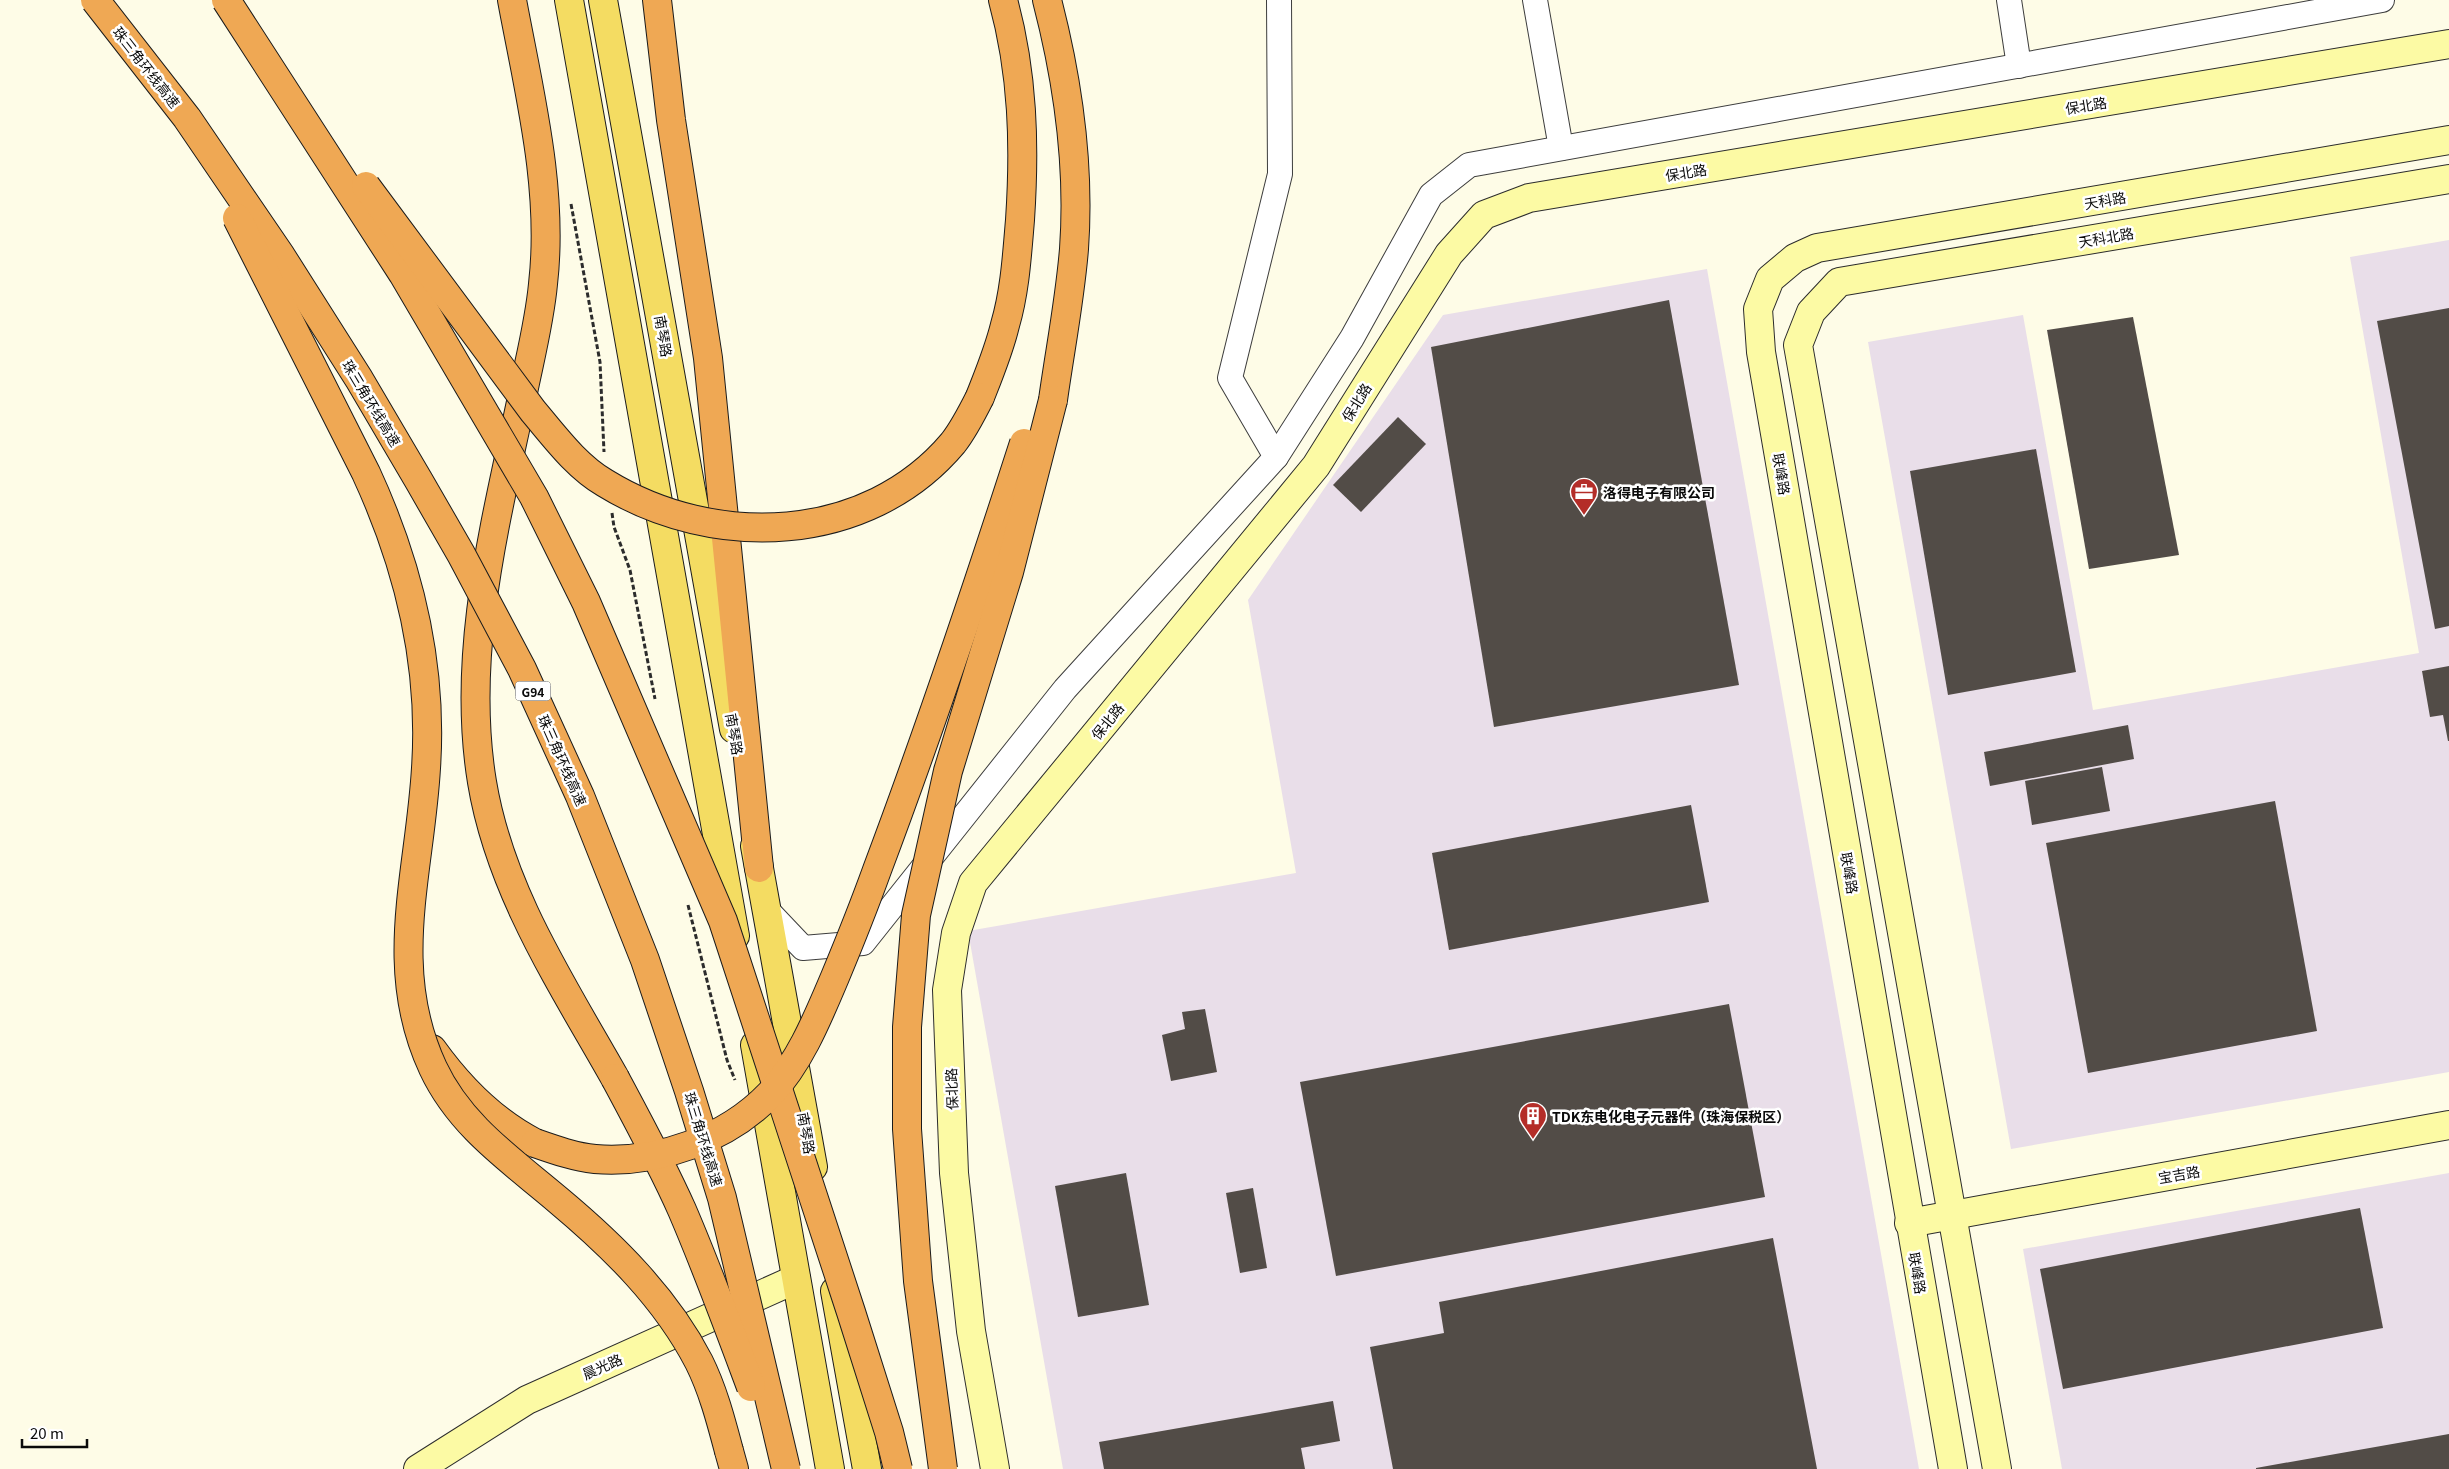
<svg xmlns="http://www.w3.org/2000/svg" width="2449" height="1469" viewBox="0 0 2449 1469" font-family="Georgia,'Noto Sans SC',serif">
	<rect width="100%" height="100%" fill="#fefce7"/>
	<g fill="#e9dee9">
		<path d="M2449,240V1072L2011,1149L1868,342L2023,315L2093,710L2419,653L2350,257Z"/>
		<path d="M1707,269L1919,1469H1063L968,931L1296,873L1248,600L1443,315Z"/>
		<path d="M2449,1173V1469H2062L2023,1249Z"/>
	</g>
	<g fill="#524c47">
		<path d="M1669,300L1739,685L1494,727L1431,347Z"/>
		<path d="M2449,308V626L2435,629L2377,321Z"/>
		<path d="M2133,317L2179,555L2089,569L2047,330Z"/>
		<path d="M1398,417L1426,444L1361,512L1333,485Z"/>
		<path d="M2036,449L2076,672L1948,695L1910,471Z"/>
		<path d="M2449,666V741H2448L2443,715L2430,717L2422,671Z"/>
		<path d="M2128,725L2134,759L1990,786L1984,752Z"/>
		<path d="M2102,767L2110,811L2032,825L2025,781Z"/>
		<path d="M2275,801L2317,1031L2088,1073L2046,843Z"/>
		<path d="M1691,805L1709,902L1449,950L1432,853Z"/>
		<path d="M1729,1004L1765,1197L1336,1276L1300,1082Z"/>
		<path d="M1205,1009L1217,1072L1171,1081L1162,1035L1185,1029L1182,1012Z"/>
		<path d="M1126,1173L1149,1305L1078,1317L1055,1186Z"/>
		<path d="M1253,1188L1267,1268L1240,1273L1226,1193Z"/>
		<path d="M2360,1208L2383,1328L2063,1389L2040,1269Z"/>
		<path d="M1773,1238L1817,1469H1393L1370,1347L1444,1333L1439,1302Z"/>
		<path d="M1333,1401L1340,1441L1301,1448L1305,1469H1104L1099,1442Z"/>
		<path d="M2449,1434V1469H2256V1468Z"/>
	</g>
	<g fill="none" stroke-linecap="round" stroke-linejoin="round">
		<defs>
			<g id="street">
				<path d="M1535,0L1561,148"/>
				<path d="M2009,0L2019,66"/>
				<path d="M1276,457L1230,378L1280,174L1279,0"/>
				<path d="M766,909L803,948L863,943L1065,689L1276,457L1352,338L1431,195L1469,165L2382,0"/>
			</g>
			<g id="secondary">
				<path d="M1909,1223L2449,1125"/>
				<path d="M418,1469L527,1400L796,1279"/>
				<path d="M995,1469L971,1331L954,1173L947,990L956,933L973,883L1316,466L1449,254L1484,215L1529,198L2449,44"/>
				<path d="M1953,1469L1761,352L1758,309L1770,279L1795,258L1817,248L2449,140"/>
				<path d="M1997,1469L1798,345L1811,312L1839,282L2449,179"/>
			</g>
			<g id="primary">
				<path d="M569,0L735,936"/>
				<path d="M603,0L734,729"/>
				<path d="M755,846L813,1167"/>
				<path d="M755,1045L830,1469"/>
				<path d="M835,1291L867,1469"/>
			</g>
			<g id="highway">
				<path d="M512,0C529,92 554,189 543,284C540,317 532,350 525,383C498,514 460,649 482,782C500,891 562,984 615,1078"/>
				<path d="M657,0L671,120L708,358L759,868"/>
				<path d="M1047,0C1068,81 1080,165 1074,249C1070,299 1060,350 1053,400"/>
				<path d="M980,397C989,374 999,350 1005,325C1015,291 1017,255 1020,220C1025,145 1023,73 1003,0"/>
				<path d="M432,1049C460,1088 492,1121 535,1143"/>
				<path d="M729,1451L734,1469"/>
			</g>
		</defs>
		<use href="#street" stroke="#3d3d3d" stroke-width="26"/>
		<use href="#secondary" stroke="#2c2c2c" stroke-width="30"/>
		<use href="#primary" stroke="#1b1b1b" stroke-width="30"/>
		<use href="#highway" stroke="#1b1b1b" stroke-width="30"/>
		<g stroke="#2c2c2c" stroke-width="3" stroke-dasharray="5 2.5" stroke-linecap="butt">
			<path d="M571,204L600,362L604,452"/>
			<path d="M612,513L614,527L630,570L655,699"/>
			<path d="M688,905L727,1060L735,1080"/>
		</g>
		<use href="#street" stroke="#fff" stroke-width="24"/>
		<use href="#secondary" stroke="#fcfaa4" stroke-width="28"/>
		<use href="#primary" stroke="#f4dc62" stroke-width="28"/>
		<use href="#highway" stroke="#efa854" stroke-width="28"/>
		<defs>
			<g id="highway-bridge">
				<path d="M95,0L187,118L281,256L359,379L419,481L461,554L522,669L580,796L645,960L689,1091L722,1198L786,1469"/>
				<path d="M226,0L403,274L534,497L586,602L723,921L851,1312L889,1432L898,1469"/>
				<path d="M366,186L533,411C555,437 576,466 605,483C714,550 867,545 953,443C964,429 972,413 980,397"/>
				<path d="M237,218L366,473C409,566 433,664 426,768C420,873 386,967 433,1068C460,1126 511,1160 558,1200C613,1246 666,1298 699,1362C713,1390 721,1421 729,1451"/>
				<path d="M615,1078C638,1121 662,1165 682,1210C707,1268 729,1328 751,1387"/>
				<path d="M535,1143C555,1150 575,1157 595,1159C657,1164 727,1139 770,1094C800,1062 818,1017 835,977C850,941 864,906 877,870C930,729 978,586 1024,443"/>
				<path d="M943,1469L918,1281L907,1129V1027L916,915L948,771L1009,572L1053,400"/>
			</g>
		</defs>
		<use href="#highway-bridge" stroke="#1b1b1b" stroke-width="30" stroke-linecap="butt"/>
		<use href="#highway-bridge" stroke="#efa854" stroke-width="28"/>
	</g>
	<defs>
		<symbol id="office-pin" viewBox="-11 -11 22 30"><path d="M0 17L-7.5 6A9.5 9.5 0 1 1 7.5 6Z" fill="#b42d28" stroke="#fff"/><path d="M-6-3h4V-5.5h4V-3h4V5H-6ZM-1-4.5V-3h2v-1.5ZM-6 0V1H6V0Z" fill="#fff"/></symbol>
		<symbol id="building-pin" viewBox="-11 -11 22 30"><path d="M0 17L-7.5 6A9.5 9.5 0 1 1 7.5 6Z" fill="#b42d28" stroke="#fff"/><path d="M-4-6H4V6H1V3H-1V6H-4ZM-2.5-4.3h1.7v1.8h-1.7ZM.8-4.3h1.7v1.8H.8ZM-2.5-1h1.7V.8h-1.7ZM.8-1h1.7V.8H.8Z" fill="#fff"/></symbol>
	</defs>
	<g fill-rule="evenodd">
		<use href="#office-pin" x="1568" y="476" width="32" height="43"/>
		<use href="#building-pin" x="1517" y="1100" width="32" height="43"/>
	</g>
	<g text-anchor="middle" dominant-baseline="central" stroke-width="5" stroke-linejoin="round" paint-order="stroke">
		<rect fill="#fff" stroke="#545454" stroke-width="1" x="515.5" y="681.5" width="35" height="19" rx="4"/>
		<g font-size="12" font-weight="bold" fill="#0a0a0a">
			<text x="533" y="691">G94</text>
		</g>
		<g font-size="14" fill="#0a0a0a" stroke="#fff">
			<text transform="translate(147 67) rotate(52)">珠三角环线高速</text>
			<text transform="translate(2086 105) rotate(-9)">保北路</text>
			<text transform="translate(1686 172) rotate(-9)">保北路</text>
			<text transform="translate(2105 200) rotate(-10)">天科路</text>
			<text transform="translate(2106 237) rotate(-10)">天科北路</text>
			<text transform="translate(664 336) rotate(80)">南琴路</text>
			<text transform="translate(1356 402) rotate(-58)">保北路</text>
			<text transform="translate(372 403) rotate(59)">珠三角环线高速</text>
			<text transform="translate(1782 474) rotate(80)">联峰路</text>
			<text transform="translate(1107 721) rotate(-51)">保北路</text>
			<text transform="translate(735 734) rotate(80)">南琴路</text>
			<text transform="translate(563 760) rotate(66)">珠三角环线高速</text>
			<text transform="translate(1850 873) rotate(80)">联峰路</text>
			<text transform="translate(951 1089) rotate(-92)">保北路</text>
			<text transform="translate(807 1133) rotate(80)">南琴路</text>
			<text transform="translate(704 1139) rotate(73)">珠三角环线高速</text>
			<text transform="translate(2179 1174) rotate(-10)">宝吉路</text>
			<text transform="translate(1918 1273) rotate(80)">联峰路</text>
			<text transform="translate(602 1366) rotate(-24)">晨光路</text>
		</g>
		<g font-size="14" font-weight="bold" fill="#0a0a0a" stroke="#fff" text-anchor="start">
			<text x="1603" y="492">洛得电子有限公司</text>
			<text x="1552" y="1116">TDK东电化电子元器件（珠海保税区）</text>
		</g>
	</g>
	<path d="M22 1439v8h65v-8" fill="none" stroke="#0a0a0a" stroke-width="2.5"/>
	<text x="30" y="1439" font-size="15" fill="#0a0a0a" stroke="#ffffff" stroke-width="4" paint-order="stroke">20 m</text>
</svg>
